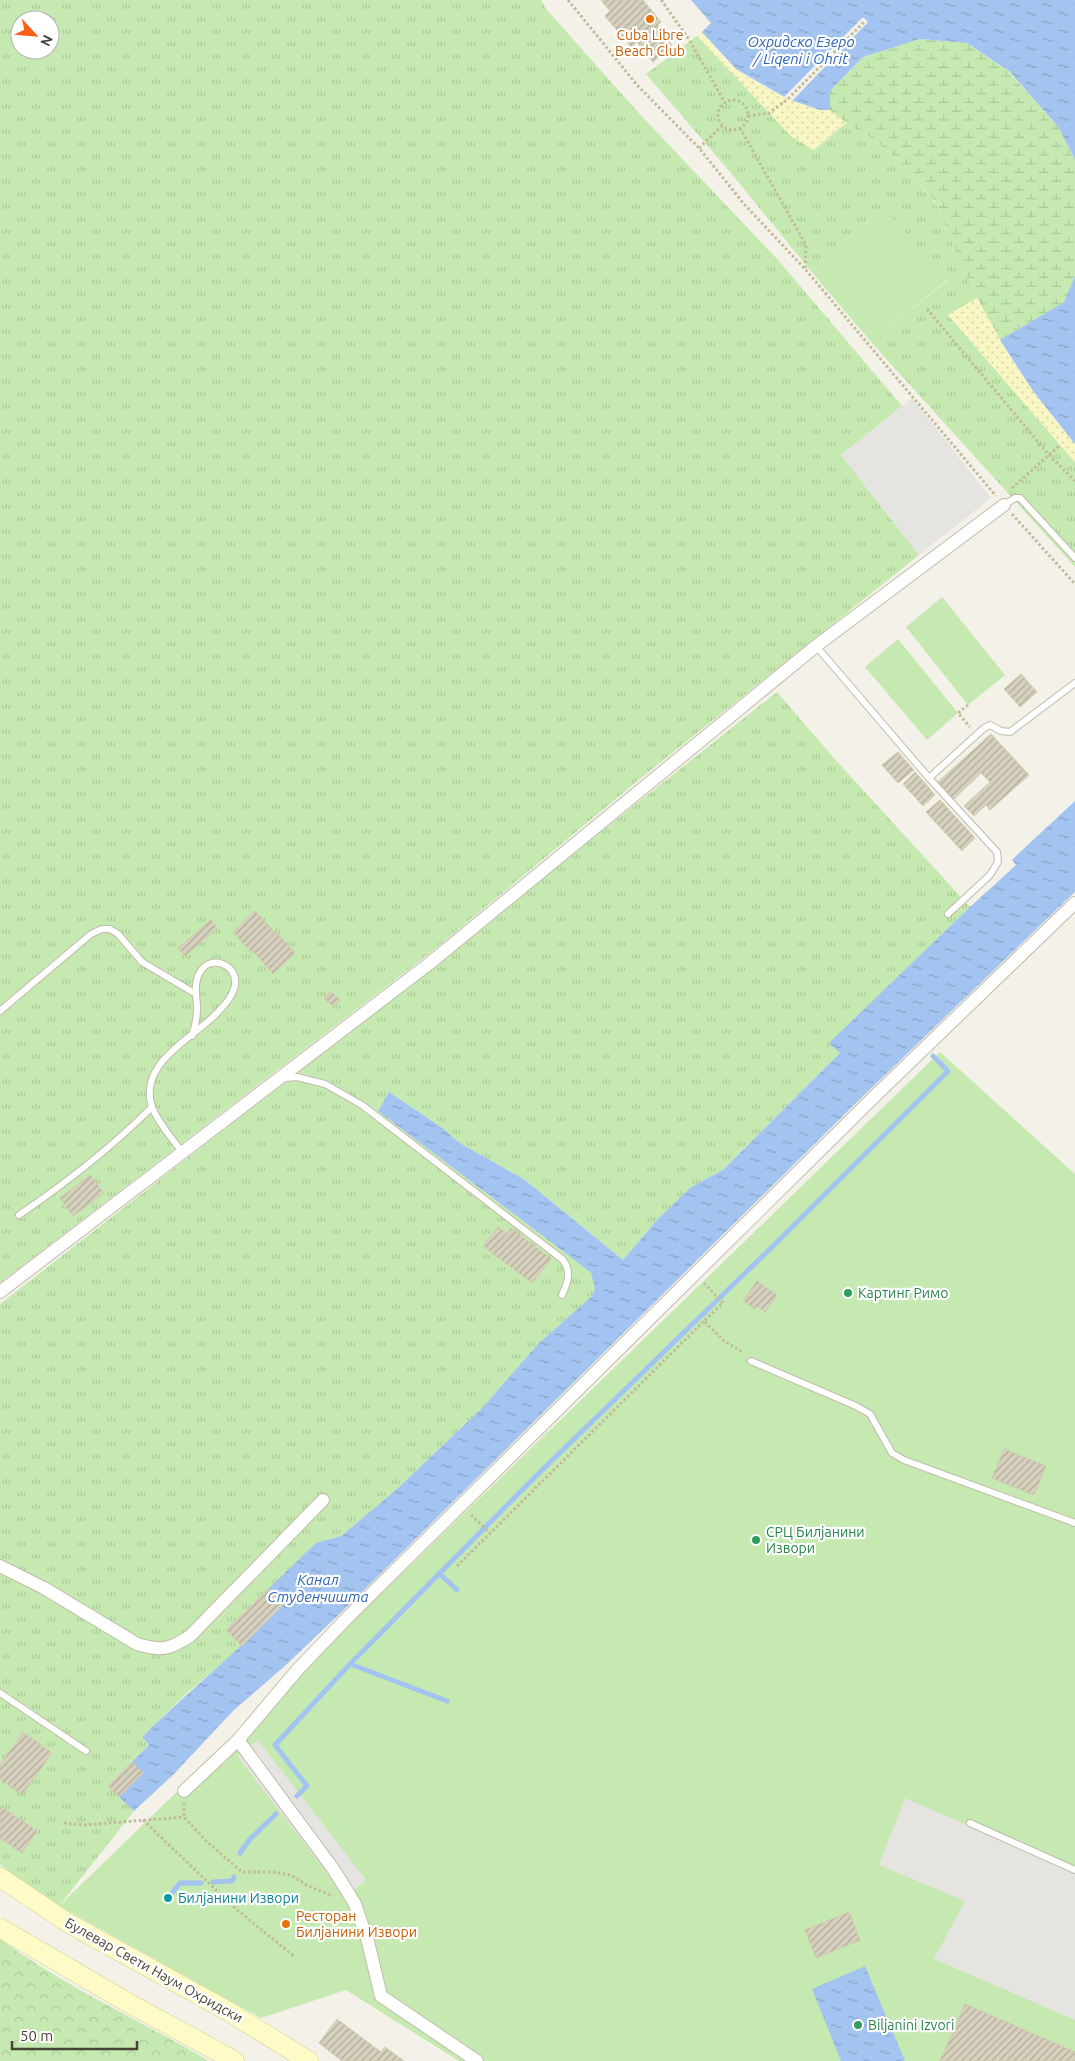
<svg xmlns="http://www.w3.org/2000/svg" width="1075" height="2061" viewBox="0 0 1075 2061" font-family="Ubuntu,sans-serif">
	<defs>
		<pattern id="grass-tufts" width="24" height="20" patternUnits="userSpaceOnUse" patternTransform="scale(1.25)"><rect width="24" height="20" fill="#c5e9b0"/><path d="M3 7l-1-3M5 7V3M7 7l1-3M15 17l-1-3M17 17v-4M19 17l1-3" fill="none" stroke="#abc998"/></pattern>
		<pattern id="forest-crowns" width="20" height="18" patternUnits="userSpaceOnUse" patternTransform="scale(1.25)"><rect width="20" height="18" fill="#c5e9b0"/><path d="M2 6a3 3 0 1 1 6 0M12 15a3 3 0 1 1 6 0" fill="none" stroke="#abc998"/></pattern>
		<pattern id="wetland-marsh" width="20" height="14" patternUnits="userSpaceOnUse" patternTransform="scale(1.25)"><rect width="20" height="14" fill="#c5e9b0"/><path d="M1 5h8M5 5V1M11 12h8M15 12V8" fill="none" stroke="#abc998"/></pattern>
		<pattern id="sand-dots" width="8" height="8" patternUnits="userSpaceOnUse" patternTransform="scale(1.25)"><rect width="8" height="8" fill="#f8f6c3"/><path d="M2 2h.1M6 6h.1" fill="none" stroke="#d6d4a8" stroke-width="1.8" stroke-linecap="round"/></pattern>
		<pattern id="water-ripples" width="26" height="14" patternUnits="userSpaceOnUse" patternTransform="scale(1.25)"><rect width="26" height="14" fill="#a3c4f1"/><path d="M2 4q2-2 4 0t4 0M15 11q2-2 4 0t4 0" fill="none" stroke="#87a1c4"/></pattern>
		<pattern id="building-hatch" width="6" height="6" patternUnits="userSpaceOnUse" patternTransform="scale(1.25)"><rect width="6" height="6" fill="#d6d0bd"/><path d="M-1 1l2-2M0 6l6-6M5 7l2-2" fill="none" stroke="#afaa9a"/></pattern>
	</defs>
	<rect width="100%" height="100%" fill="#f4f2e8"/>
	<g fill="url(#grass-tufts)" fill-rule="evenodd">
		<path d="M0,0H541L547,10L636,110L779,261L902,406L841,455L919,555L641,778L430,953L0,1283ZM20,20H50V50H20Z"/>
		<path d="M697,36L791,136L814,150L846,123L875,140L908,169L936,204L977,298L948,315L1075,462V567L871,342L947,281L884,209L810,270L731,173L646,74Z"/>
		<path d="M777,692L833,757L970,907L830,1043L840,1053L723,1170L691,1187L656,1221L623,1260L525,1180L458,1142L444,1129L389,1092L378,1111L581,1265L591,1273L595,1289L591,1297L539,1343L482,1408L397,1489L341,1536L316,1543L226,1630L242,1646L187,1693L142,1737L149,1745L108,1786L134,1811L59,1906L21,1881L0,1864V1304L302,1069Z"/>
	</g>
	<path fill="url(#forest-crowns)" d="M0,1939C65,1987 140,2020 209,2061H0Z"/>
	<path fill="url(#wetland-marsh)" d="M920,39L967,43L1009,72L1059,128L1075,160V276L1064,302L1000,340L971,287L936,203L908,169L875,140L846,123L830,110V91L863,57Z"/>
	<g fill="url(#sand-dots)">
		<path d="M702,32C713,44 723,58 736,69C754,83 807,111 830,110L846,123L813,150L791,136L697,36Z"/>
		<path d="M977,298L1009,355L1033,391L1075,444V462L948,315Z"/>
	</g>
	<g fill="#c5e9b0">
		<path d="M884,209L947,280L871,342L810,270Z"/>
		<path d="M942,597L1005,675L968,705L906,627Z"/>
		<path d="M898,639L958,713L927,740L865,667Z"/>
		<path d="M940,1052L1075,1174V2061H459L346,1990L261,2018L59,1906Z"/>
	</g>
	<g fill="#e5e4e0">
		<path d="M912,398L991,498L919,555L841,455Z"/>
		<path d="M258,1740L366,1880L351,1892L366,1911L360,1916L237,1756Z"/>
		<path d="M905,1798L1075,1873V2020L934,1959L965,1901L879,1865Z"/>
	</g>
	<g fill="url(#water-ripples)">
		<path d="M691,0H1075V160L1059,128L1010,72L967,43L920,39L863,57L830,91V110H820L788,99L736,69L702,32L711,23Z"/>
		<path d="M1075,276V444L1033,391L1000,340L1064,302Z"/>
		<path d="M1075,801V892L855,1104L350,1604L287,1664L233,1711L173,1775L134,1811L119,1797L143,1773L132,1762L149,1745L142,1737C188,1692 238,1651 283,1605L268,1589L316,1543L341,1536L397,1489L482,1408L539,1343L591,1297L595,1289L591,1273L581,1265L378,1111L389,1092L444,1129L458,1142L525,1180L623,1260L656,1221L691,1187L723,1170L840,1053L829,1043L970,907L1016,865L1012,860L1019,853Z"/>
		<path d="M865,1966L905,2061H841L812,1989Z"/>
	</g>
	<path fill="#f4f2e8" d="M863,17L868,22L792,101L784,97Z"/>
	<g fill="none" stroke-linecap="round" stroke-linejoin="round">
		<g stroke="#a3c4f1" stroke-width="5">
			<path d="M439,1573L457,1590"/>
			<path d="M350,1664L447,1701"/>
			<path d="M297,1796L307,1786L275,1745L350,1664L538,1474L772,1247L948,1071L933,1056"/>
			<path d="M240,1853L249,1840L276,1814"/>
			<path d="M213,1882L232,1881L234,1877"/>
			<path d="M168,1898L180,1883H201"/>
		</g>
	</g>
	<g fill="url(#building-hatch)" stroke="#d1cab0">
		<path d="M601,0H643L661,22L657,26L672,45L653,62L637,42L631,47L605,16L610,11Z"/>
		<path d="M1021,674L1037,692L1020,707L1004,689Z"/>
		<path d="M991,734L1029,775L990,810L986,805L974,816L964,806L990,782L981,773L954,799L938,782Z"/>
		<path d="M898,752L914,770L898,783L882,765Z"/>
		<path d="M915,772L935,795L923,806L903,784Z"/>
		<path d="M940,800L975,838L962,851L926,812Z"/>
		<path d="M255,911L275,933L252,953L233,932Z"/>
		<path d="M211,920L217,928L185,956L178,948Z"/>
		<path d="M276,932L295,953L273,974L254,952Z"/>
		<path d="M331,991L340,1000L333,1007L324,998Z"/>
		<path d="M90,1175L104,1193L73,1216L60,1198Z"/>
		<path d="M498,1227L507,1234L492,1253L483,1246Z"/>
		<path d="M511,1228L551,1259L532,1283L492,1253Z"/>
		<path d="M757,1281L777,1295L765,1312L757,1306L755,1309L743,1301Z"/>
		<path d="M1004,1449L1046,1466L1034,1495L992,1478Z"/>
		<path d="M268,1589L283,1604L242,1646L226,1630Z"/>
		<path d="M23,1732L52,1753L22,1795L0,1779V1765Z"/>
		<path d="M132,1762L143,1773L119,1797L108,1786Z"/>
		<path d="M0,1806L37,1831L22,1853L0,1838Z"/>
		<path d="M849,1912L860,1940L816,1958L805,1930Z"/>
		<path d="M965,2004L1075,2052V2061H940Z"/>
		<path d="M337,2019L381,2052L385,2047L404,2061H342L319,2043Z"/>
	</g>
	<g fill="none" stroke-linecap="round" stroke-linejoin="round">
		<defs>
			<g id="lane">
				<path d="M1004,505L1015,498H1020L1075,558"/>
				<path d="M816,646L929,778L997,852L998,862L990,875L948,914"/>
				<path d="M929,778L984,728L990,725L1001,731L1010,732L1075,683"/>
				<path d="M0,1011L91,934L102,929H110L118,934L142,962L196,994"/>
				<path d="M284,1078L297,1077L325,1084L362,1105L562,1259C572,1271 568,1282 562,1295"/>
				<path d="M182,1152C172,1138 158,1123 152,1107C138,1065 188,1041 214,1016C222,1008 233,997 235,985C238,964 210,954 200,972C193,983 197,997 197,1009C197,1019 195,1027 192,1036"/>
				<path d="M19,1215C66,1183 111,1148 152,1107"/>
				<path d="M751,1361L856,1406L870,1414L892,1453L904,1460L1075,1523"/>
				<path d="M0,1693L86,1751"/>
				<path d="M970,1823L1075,1870"/>
			</g>
			<g id="street">
				<path d="M0,1292L430,963L816,646L1004,505"/>
				<path d="M0,1566L44,1588L137,1644C161,1651 169,1650 190,1636L323,1500"/>
				<path d="M238,1740L334,1870L355,1904L368,1942L381,1996L477,2061"/>
				<path d="M184,1791L238,1740L299,1668L348,1617L877,1094L1075,903"/>
			</g>
			<g id="secondary">
				<path d="M0,1877L68,1923L226,2010L309,2061"/>
				<path d="M0,1928L125,2001L235,2061"/>
			</g>
		</defs>
		<use href="#lane" stroke="#c0bcaa" stroke-width="8"/>
		<use href="#street" stroke="#c0bcaa" stroke-width="14"/>
		<use href="#secondary" stroke="#d5cf97" stroke-width="20"/>
		<g stroke="#c2bb9b" stroke-width="3" stroke-dasharray="2.5 2.5" stroke-linecap="butt">
			<path d="M568,0L637,85L699,148L744,204L805,269L996,496"/>
			<path d="M663,0L662,1L690,41L725,103"/>
			<circle cx="733" cy="115" r="15"/>
			<path d="M748,116L769,113L788,99L865,21"/>
			<path d="M740,128L806,245L805,269"/>
			<path d="M699,148L722,126"/>
			<path d="M927,309L1049,455L1075,481"/>
			<path d="M1012,488L1060,445"/>
			<path d="M1012,514L1075,584"/>
			<path d="M968,705L958,713L970,727"/>
			<path d="M704,1283L723,1303L704,1321L724,1341L744,1353"/>
			<path d="M471,1515L490,1533"/>
			<path d="M457,1566L704,1321"/>
			<path d="M184,1803V1817L206,1841L242,1872H273L291,1875L308,1886L333,1896"/>
			<path d="M143,1820L236,1909L295,1957"/>
			<path d="M64,1823L84,1825L184,1817"/>
		</g>
		<use href="#lane" stroke="#fff" stroke-width="6"/>
		<use href="#street" stroke="#fff" stroke-width="12"/>
		<use href="#secondary" stroke="#fffbc7" stroke-width="19"/>
	</g>
	<g fill="#e8710a" stroke="#fff" stroke-width="2">
		<circle cx="650" cy="19" r="5"/>
		<circle cx="286" cy="1924" r="5"/>
	</g>
	<g fill="#2e9e5b" stroke="#fff" stroke-width="2">
		<circle cx="848" cy="1293" r="5"/>
		<circle cx="756" cy="1540" r="5"/>
		<circle cx="858" cy="2025" r="5"/>
	</g>
	<circle fill="#0f9aa8" stroke="#fff" stroke-width="2" cx="168" cy="1898" r="5"/>
	<g text-anchor="middle" dominant-baseline="central" stroke-width="4.5" stroke-linejoin="round" paint-order="stroke">
		<g font-size="14" fill="#c56008" stroke="#fff">
			<text x="650" y="35">Cuba Libre<tspan x="650" dy="16">Beach Club</tspan></text>
			<text x="296" y="1916" text-anchor="start">Ресторан<tspan x="296" dy="16">Билјанини Извори</tspan></text>
		</g>
		<g font-size="14" fill="#27864d" stroke="#fff" text-anchor="start">
			<text x="858" y="1293">Картинг Римо</text>
			<text x="766" y="1532">СРЦ Билјанини<tspan x="766" dy="16">Извори</tspan></text>
			<text x="868" y="2025">Biljanini Izvori</text>
		</g>
		<g font-size="14" fill="#0d838f" stroke="#fff" text-anchor="start">
			<text x="178" y="1898">Билјанини Извори</text>
		</g>
		<g font-size="14" fill="#474436" stroke="#fff">
			<text transform="translate(154 1970) rotate(29)">Булевар Свети Наум Охридски</text>
		</g>
		<g font-size="15" font-style="italic" fill="#2e65b5" stroke="#fff">
			<text x="801" y="41">Охридско Езеро<tspan x="801" dy="17">/ Liqeni i Ohrit</tspan></text>
			<text x="318" y="1579">Канал<tspan x="318" dy="17">Студенчишта</tspan></text>
		</g>
	</g>
	<g transform="translate(35 35) rotate(116)"><circle r="24" fill="#ffffff" stroke="#b5b4af"/>
	<path d="M0-4L9 19L0 12L-9 19Z" fill="#fc6016"/>
	<text y="-8" font-size="14" font-weight="bold" text-anchor="middle" fill="#474436">N</text>
	</g>
	<path d="M12 2041v8h125v-8" fill="none" stroke="#474436" stroke-width="2.5"/>
	<text x="20" y="2041" font-size="15" fill="#474436" stroke="#ffffff" stroke-width="4" paint-order="stroke">50 m</text>
</svg>
